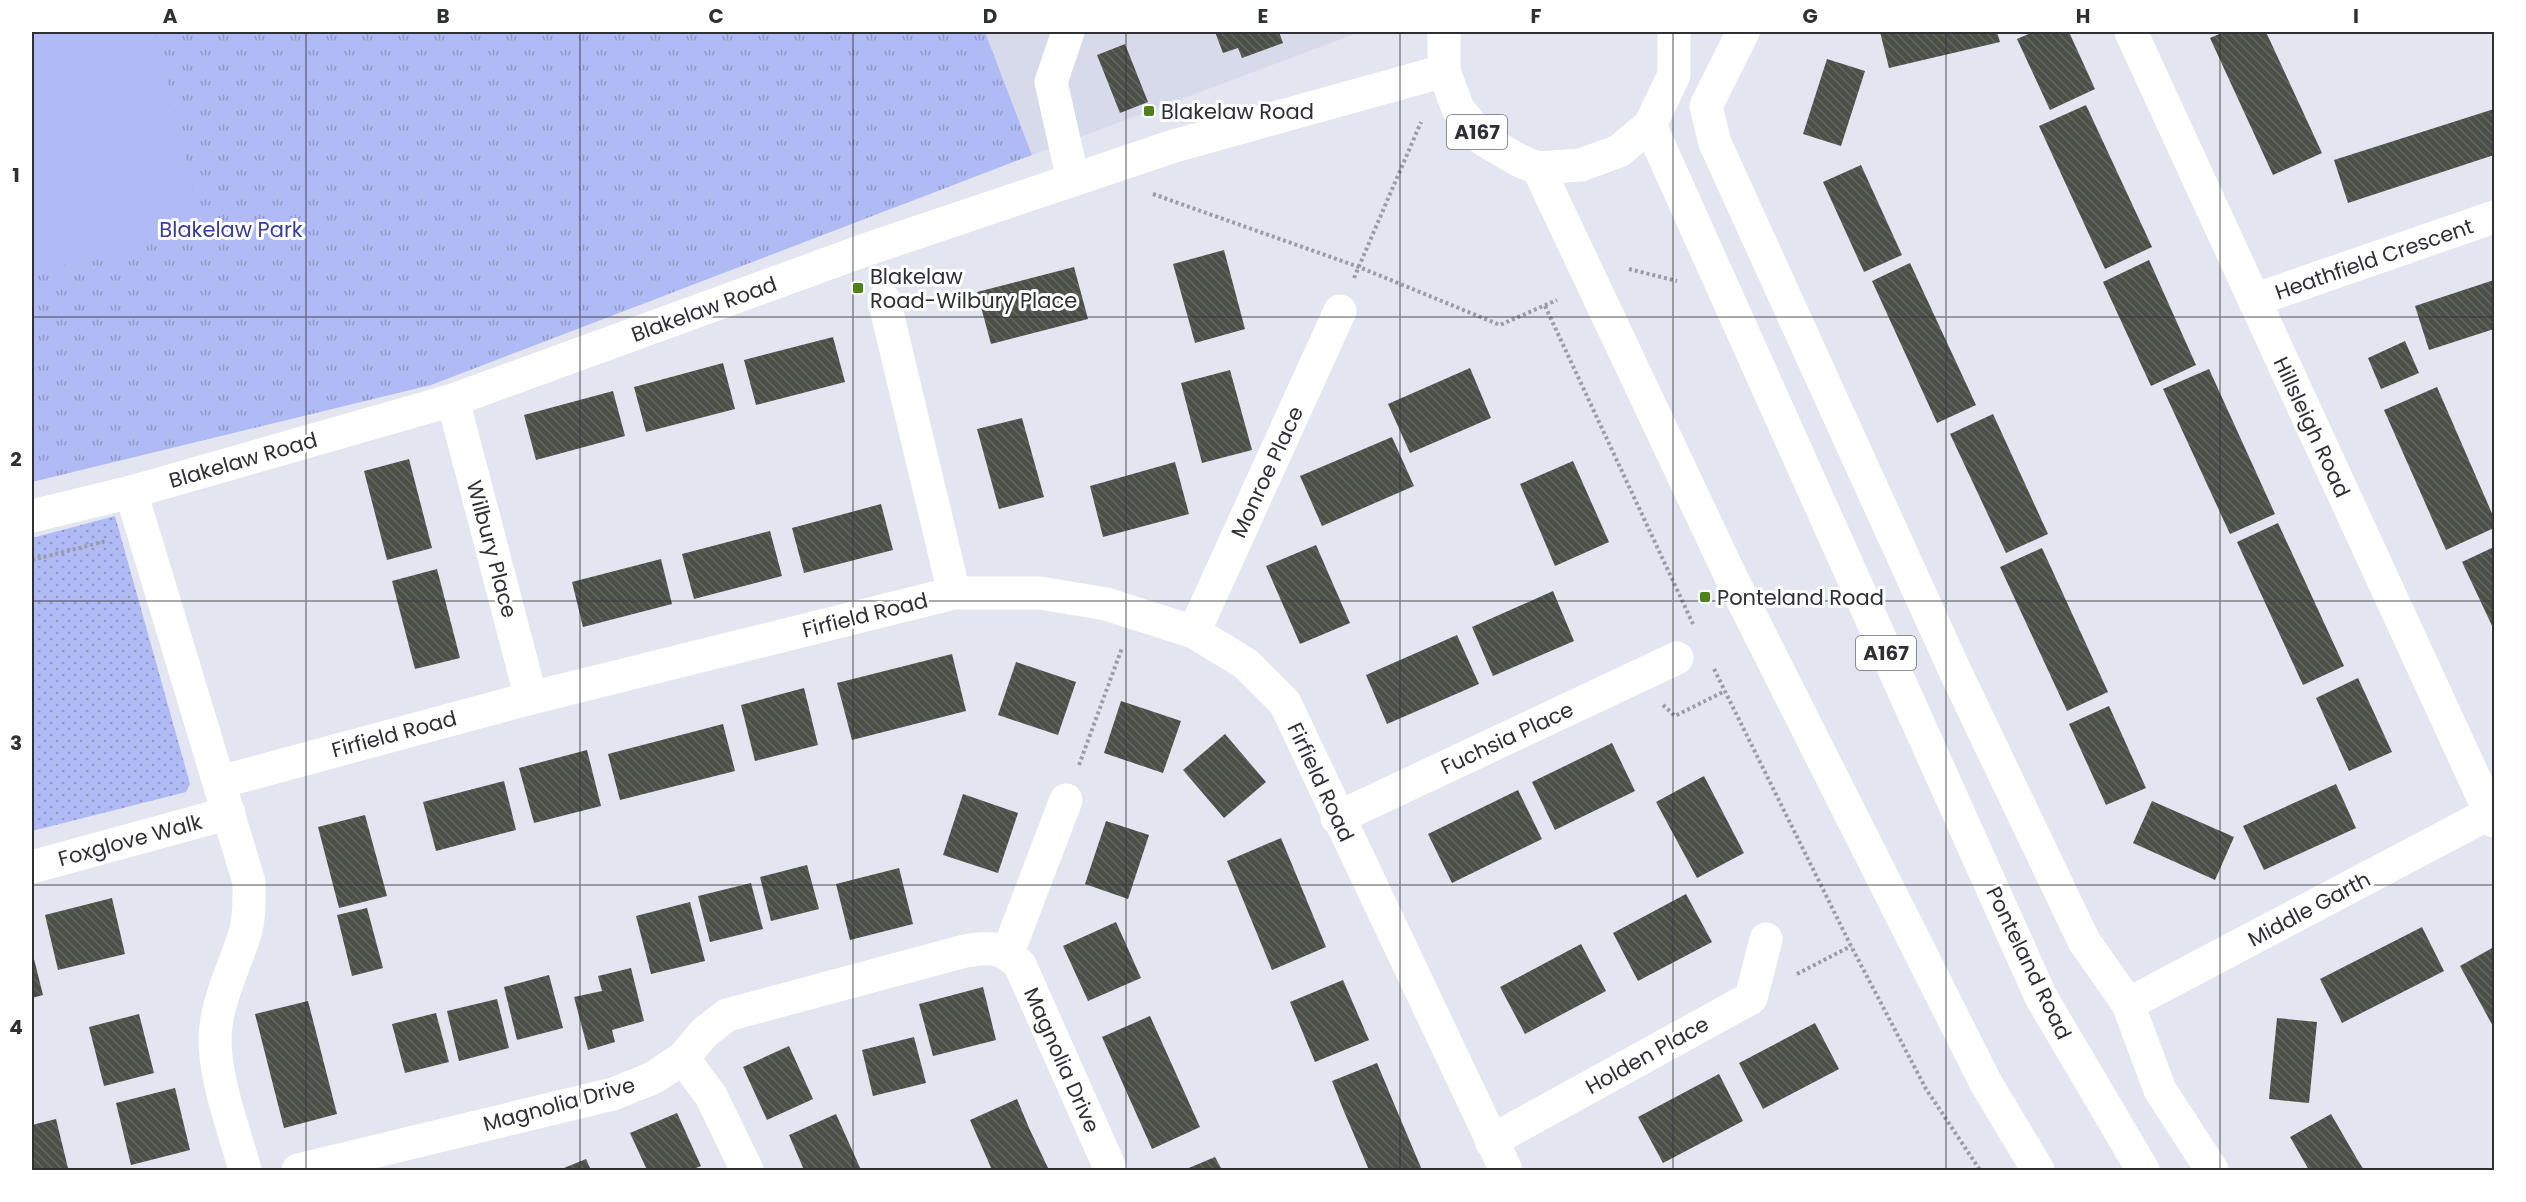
<svg xmlns="http://www.w3.org/2000/svg" width="2526" height="1202" viewBox="0 0 2526 1202" font-family="Poppins,sans-serif">
	<defs>
		<pattern id="grass-dots" width="8" height="8" patternUnits="userSpaceOnUse" patternTransform="scale(1.5)"><rect width="8" height="8" fill="#b0bbf5"/><path d="M2 2h.1M6 6h.1" fill="none" stroke="#9098c7" stroke-width="1.8" stroke-linecap="round"/></pattern>
		<pattern id="park-tufts" width="24" height="20" patternUnits="userSpaceOnUse" patternTransform="scale(1.5)"><rect width="24" height="20" fill="#b0bbf5"/><path d="M3 7l-1-3M5 7V3M7 7l1-3M15 17l-1-3M17 17v-4M19 17l1-3" fill="none" stroke="#9098c7"/></pattern>
		<pattern id="building-back-hatch" width="6" height="6" patternUnits="userSpaceOnUse" patternTransform="scale(1.5)"><rect width="6" height="6" fill="#4b5048"/><path d="M-1 5l2 2M0 0l6 6M5-1l2 2" fill="none" stroke="#636760"/></pattern>
	</defs>
	<rect width="100%" height="100%" fill="#e3e5f0"/>
	<path fill="#d6daeb" d="M985,32H1360L1032,155Z"/>
	<path fill="url(#grass-dots)" d="M115,516L190,784L186,792L32,831V538Z"/>
	<path fill="url(#park-tufts)" d="M32,32H985L1032,155L431,385L32,482Z"/>
	<path fill="#b0bbf5" d="M32,32H155L203,231L32,273Z"/>
	<g fill="url(#building-back-hatch)">
		<path d="M1215,32H1279L1283,43L1242,58L1238,48L1223,53Z"/>
		<path d="M1880,32H1997L2000,42L1889,68Z"/>
		<path d="M2033,32H2069L2095,89L2050,110L2017,39Z"/>
		<path d="M2224,32H2266L2322,153L2273,175L2210,38Z"/>
		<path d="M1125,44L1148,102L1120,113L1097,55Z"/>
		<path d="M1827,59L1865,71L1841,146L1803,134Z"/>
		<path d="M2086,105L2152,247L2105,269L2039,126Z"/>
		<path d="M2494,109V155L2348,203L2334,160Z"/>
		<path d="M1861,165L1902,255L1864,272L1823,182Z"/>
		<path d="M1224,250L1245,329L1195,343L1173,264Z"/>
		<path d="M2149,260L2196,365L2151,386L2103,282Z"/>
		<path d="M1910,263L1976,405L1937,423L1872,281Z"/>
		<path d="M1074,267L1088,319L991,344L977,292Z"/>
		<path d="M2494,280V329L2429,350L2415,306Z"/>
		<path d="M833,337L845,382L756,405L744,360Z"/>
		<path d="M2405,341L2419,373L2381,389L2368,358Z"/>
		<path d="M723,363L735,409L646,432L634,387Z"/>
		<path d="M1470,368L1491,418L1410,453L1388,404Z"/>
		<path d="M2209,369L2275,514L2230,534L2163,389Z"/>
		<path d="M1230,370L1252,450L1202,463L1181,383Z"/>
		<path d="M2437,387L2494,518V528L2446,550L2384,410Z"/>
		<path d="M613,391L625,436L536,460L524,415Z"/>
		<path d="M1993,414L2048,534L2006,553L1950,434Z"/>
		<path d="M1022,418L1044,497L999,509L977,429Z"/>
		<path d="M1392,437L1414,486L1322,526L1300,476Z"/>
		<path d="M409,459L432,548L387,560L364,471Z"/>
		<path d="M1573,461L1609,542L1555,566L1520,484Z"/>
		<path d="M1175,462L1189,514L1103,537L1090,486Z"/>
		<path d="M881,504L893,550L804,573L792,528Z"/>
		<path d="M2278,523L2344,666L2303,685L2237,542Z"/>
		<path d="M770,531L782,576L694,599L682,554Z"/>
		<path d="M1316,545L1350,623L1300,644L1266,566Z"/>
		<path d="M2494,547V630L2462,562Z"/>
		<path d="M2042,548L2108,692L2067,711L2000,567Z"/>
		<path d="M661,559L672,604L583,627L572,582Z"/>
		<path d="M437,569L460,658L415,669L392,581Z"/>
		<path d="M1553,591L1574,641L1493,676L1472,627Z"/>
		<path d="M1457,635L1479,684L1387,724L1366,675Z"/>
		<path d="M952,654L966,711L852,740L837,683Z"/>
		<path d="M1016,662L1076,682L1058,735L998,715Z"/>
		<path d="M2358,678L2392,752L2349,771L2316,698Z"/>
		<path d="M804,688L818,745L755,761L741,705Z"/>
		<path d="M1121,701L1181,721L1163,773L1104,753Z"/>
		<path d="M2109,706L2146,788L2106,805L2069,724Z"/>
		<path d="M723,724L735,771L620,800L608,754Z"/>
		<path d="M1225,734L1266,782L1224,818L1183,770Z"/>
		<path d="M1612,743L1635,791L1555,830L1532,782Z"/>
		<path d="M587,750L601,806L534,823L519,768Z"/>
		<path d="M1704,776L1744,853L1697,878L1656,802Z"/>
		<path d="M504,781L516,830L436,851L423,802Z"/>
		<path d="M2336,784L2356,828L2264,870L2243,826Z"/>
		<path d="M1518,790L1542,839L1452,883L1428,834Z"/>
		<path d="M963,794L1018,813L998,873L943,855Z"/>
		<path d="M2152,801L2234,837L2215,880L2133,843Z"/>
		<path d="M365,815L387,896L339,908L318,827Z"/>
		<path d="M1106,821L1149,835L1128,899L1085,884Z"/>
		<path d="M1281,838L1326,947L1272,970L1227,861Z"/>
		<path d="M807,865L819,909L771,921L760,877Z"/>
		<path d="M899,868L913,924L850,940L836,884Z"/>
		<path d="M751,883L763,929L710,942L698,896Z"/>
		<path d="M1686,894L1712,942L1638,981L1613,933Z"/>
		<path d="M112,898L125,954L58,970L45,915Z"/>
		<path d="M690,902L705,961L651,974L636,916Z"/>
		<path d="M367,908L383,968L352,976L337,915Z"/>
		<path d="M1116,922L1141,978L1088,1001L1063,946Z"/>
		<path d="M2422,927L2444,971L2342,1023L2320,979Z"/>
		<path d="M1581,944L1606,991L1525,1034L1500,987Z"/>
		<path d="M2494,947V1028L2460,966Z"/>
		<path d="M32,951L43,995L32,998Z"/>
		<path d="M631,968L644,1021L612,1030L615,1042L588,1050L574,997L602,991L598,976Z"/>
		<path d="M549,975L563,1028L517,1040L504,987Z"/>
		<path d="M1343,980L1369,1040L1315,1062L1290,1002Z"/>
		<path d="M983,987L996,1040L933,1056L919,1004Z"/>
		<path d="M497,999L509,1048L459,1061L447,1011Z"/>
		<path d="M308,1001L337,1114L284,1128L255,1014Z"/>
		<path d="M436,1013L449,1062L405,1073L392,1024Z"/>
		<path d="M139,1014L154,1073L104,1086L89,1027Z"/>
		<path d="M1150,1016L1200,1127L1152,1149L1102,1037Z"/>
		<path d="M2277,1018L2317,1022L2309,1103L2269,1099Z"/>
		<path d="M1815,1023L1839,1069L1763,1109L1739,1063Z"/>
		<path d="M914,1037L926,1083L873,1096L862,1050Z"/>
		<path d="M789,1046L813,1099L767,1120L743,1067Z"/>
		<path d="M1377,1063L1400,1118L1422,1170H1369L1343,1109L1332,1081Z"/>
		<path d="M1719,1074L1743,1121L1663,1163L1638,1117Z"/>
		<path d="M175,1088L190,1150L131,1165L116,1103Z"/>
		<path d="M1017,1099L1029,1128L1049,1170H992L970,1120Z"/>
		<path d="M677,1113L701,1166L691,1170H647L630,1133Z"/>
		<path d="M836,1114L861,1170H804L789,1135Z"/>
		<path d="M2331,1114L2357,1159L2364,1170H2309L2290,1137Z"/>
		<path d="M56,1119L68,1168L32,1170V1125Z"/>
		<path d="M1215,1157L1222,1170H1184Z"/>
		<path d="M586,1159L591,1170H559Z"/>
	</g>
	<g fill="none" stroke-linecap="round" stroke-linejoin="round">
		<g stroke="#9b9ca5" stroke-width="4" stroke-dasharray="3 3" stroke-linecap="butt">
			<path d="M1153,194L1359,267L1500,325L1557,300"/>
			<path d="M1629,269L1677,281"/>
			<path d="M1354,278L1421,122"/>
			<path d="M1545,306L1693,624"/>
			<path d="M32,560L106,541"/>
			<path d="M1714,669L1851,946L1926,1089L1980,1170"/>
			<path d="M1663,705L1675,716L1725,691"/>
			<path d="M1079,765L1122,648"/>
			<path d="M1797,974L1851,946"/>
		</g>
		<g stroke="#fff" stroke-width="33">
			<path d="M1068,32L1051,82L1073,180"/>
			<path d="M1743,32L1706,106L1715,143L1956,673L2084,941L2128,1004L2160,1090L2212,1170"/>
			<path d="M2131,32L2494,821"/>
			<path d="M884,300L954,593"/>
			<path d="M2254,300L2494,217"/>
			<path d="M453,400L531,698"/>
			<path d="M131,492L249,882C249,899 250,917 245,933C236,964 220,993 216,1026C210,1068 234,1129 245,1170"/>
			<path d="M32,516L131,492L453,400L865,250L1174,146L1444,71"/>
			<path d="M1194,632L1340,311"/>
			<path d="M220,782L531,698L954,593H1040L1106,604L1194,632L1246,664L1285,703L1506,1170"/>
			<path d="M1337,818L1677,658"/>
			<path d="M32,867L229,813"/>
			<path d="M1008,952L1066,800"/>
			<path d="M2128,1004L2490,813"/>
			<path d="M683,1058L711,1096L747,1170"/>
			<path d="M1491,1141L1751,998L1766,939"/>
			<path d="M298,1170L613,1094L653,1078L683,1058L704,1033L727,1015L965,951C991,947 1002,946 1020,965L1111,1170"/>
		</g>
		<g stroke="#fff" stroke-width="33">
			<path d="M1444,32V71L1458,109L1484,140L1520,161L1538,168L1581,165L1619,151L1650,125L1674,75V32"/>
			<path d="M1650,125L2041,997L2143,1170"/>
			<path d="M1538,168L1732,579L1987,1085L2038,1170"/>
		</g>
	</g>
	<path fill="none" stroke="#2f3034" stroke-width="1.5" stroke-opacity="0.55" d="M306,32V1170M580,32V1170M853,32V1170M1126,32V1170M1400,32V1170M1673,32V1170M1946,32V1170M2220,32V1170M32,317H2494M32,601H2494M32,885H2494"/>
	<g fill="#4d8219" stroke="#fff" stroke-width="2">
		<rect x="1143" y="105" width="12" height="12" rx="3"/>
		<rect x="852" y="282" width="12" height="12" rx="3"/>
		<rect x="1699" y="591" width="12" height="12" rx="3"/>
	</g>
	<g text-anchor="middle" dominant-baseline="central" stroke-width="6" stroke-linejoin="round" paint-order="stroke">
		<g fill="#fff" stroke="#6d6e71" stroke-width="1.5">
			<rect x="1447" y="115" width="60" height="34" rx="4.5"/>
			<rect x="1856" y="636" width="60" height="34" rx="4.5"/>
		</g>
		<g font-size="20" font-weight="bold" fill="#2f3034">
			<text x="1477" y="132">A167</text>
			<text x="1886" y="653">A167</text>
		</g>
		<g font-size="21" fill="#2f3034" stroke="#fff" text-anchor="start">
			<text x="1161" y="111">Blakelaw Road</text>
			<text x="870" y="276">Blakelaw<tspan x="870" dy="24">Road-Wilbury Place</tspan></text>
			<text x="1717" y="597">Ponteland Road</text>
		</g>
		<g font-size="21" fill="#3a3d98" stroke="#fff">
			<text x="231" y="229">Blakelaw Park</text>
		</g>
		<g font-size="21" fill="#2f3034" stroke="#fff">
			<text transform="translate(2374 259) rotate(-19)">Heathfield Crescent</text>
			<text transform="translate(704 309) rotate(-20)">Blakelaw Road</text>
			<text transform="translate(2312 427) rotate(65)">Hillsleigh Road</text>
			<text transform="translate(243 460) rotate(-16)">Blakelaw Road</text>
			<text transform="translate(1267 472) rotate(-65)">Monroe Place</text>
			<text transform="translate(492 549) rotate(75)">Wilbury Place</text>
			<text transform="translate(865 615) rotate(-14)">Firfield Road</text>
			<text transform="translate(394 734) rotate(-15)">Firfield Road</text>
			<text transform="translate(1507 738) rotate(-25)">Fuchsia Place</text>
			<text transform="translate(1321 782) rotate(65)">Firfield Road</text>
			<text transform="translate(130 840) rotate(-15)">Foxglove Walk</text>
			<text transform="translate(2309 909) rotate(-28)">Middle Garth</text>
			<text transform="translate(2029 963) rotate(64)">Ponteland Road</text>
			<text transform="translate(1647 1055) rotate(-29)">Holden Place</text>
			<text transform="translate(1062 1060) rotate(66)">Magnolia Drive</text>
			<text transform="translate(559 1104) rotate(-15)">Magnolia Drive</text>
		</g>
	</g>
	<rect width="2526" height="1202" fill="none" stroke="#ffffff" stroke-width="66"/>
	<rect x="33" y="33" width="2460" height="1136" fill="none" stroke="#2f3034" stroke-width="2"/>
	<g font-size="20" text-anchor="middle" font-weight="bold" fill="#2f3034">
		<text x="170" y="23">A</text>
		<text x="443" y="23">B</text>
		<text x="716" y="23">C</text>
		<text x="990" y="23">D</text>
		<text x="1263" y="23">E</text>
		<text x="1536" y="23">F</text>
		<text x="1810" y="23">G</text>
		<text x="2083" y="23">H</text>
		<text x="2356" y="23">I</text>
		<text x="16" y="182">1</text>
		<text x="16" y="466">2</text>
		<text x="16" y="750">3</text>
		<text x="16" y="1034">4</text>
	</g>
</svg>
